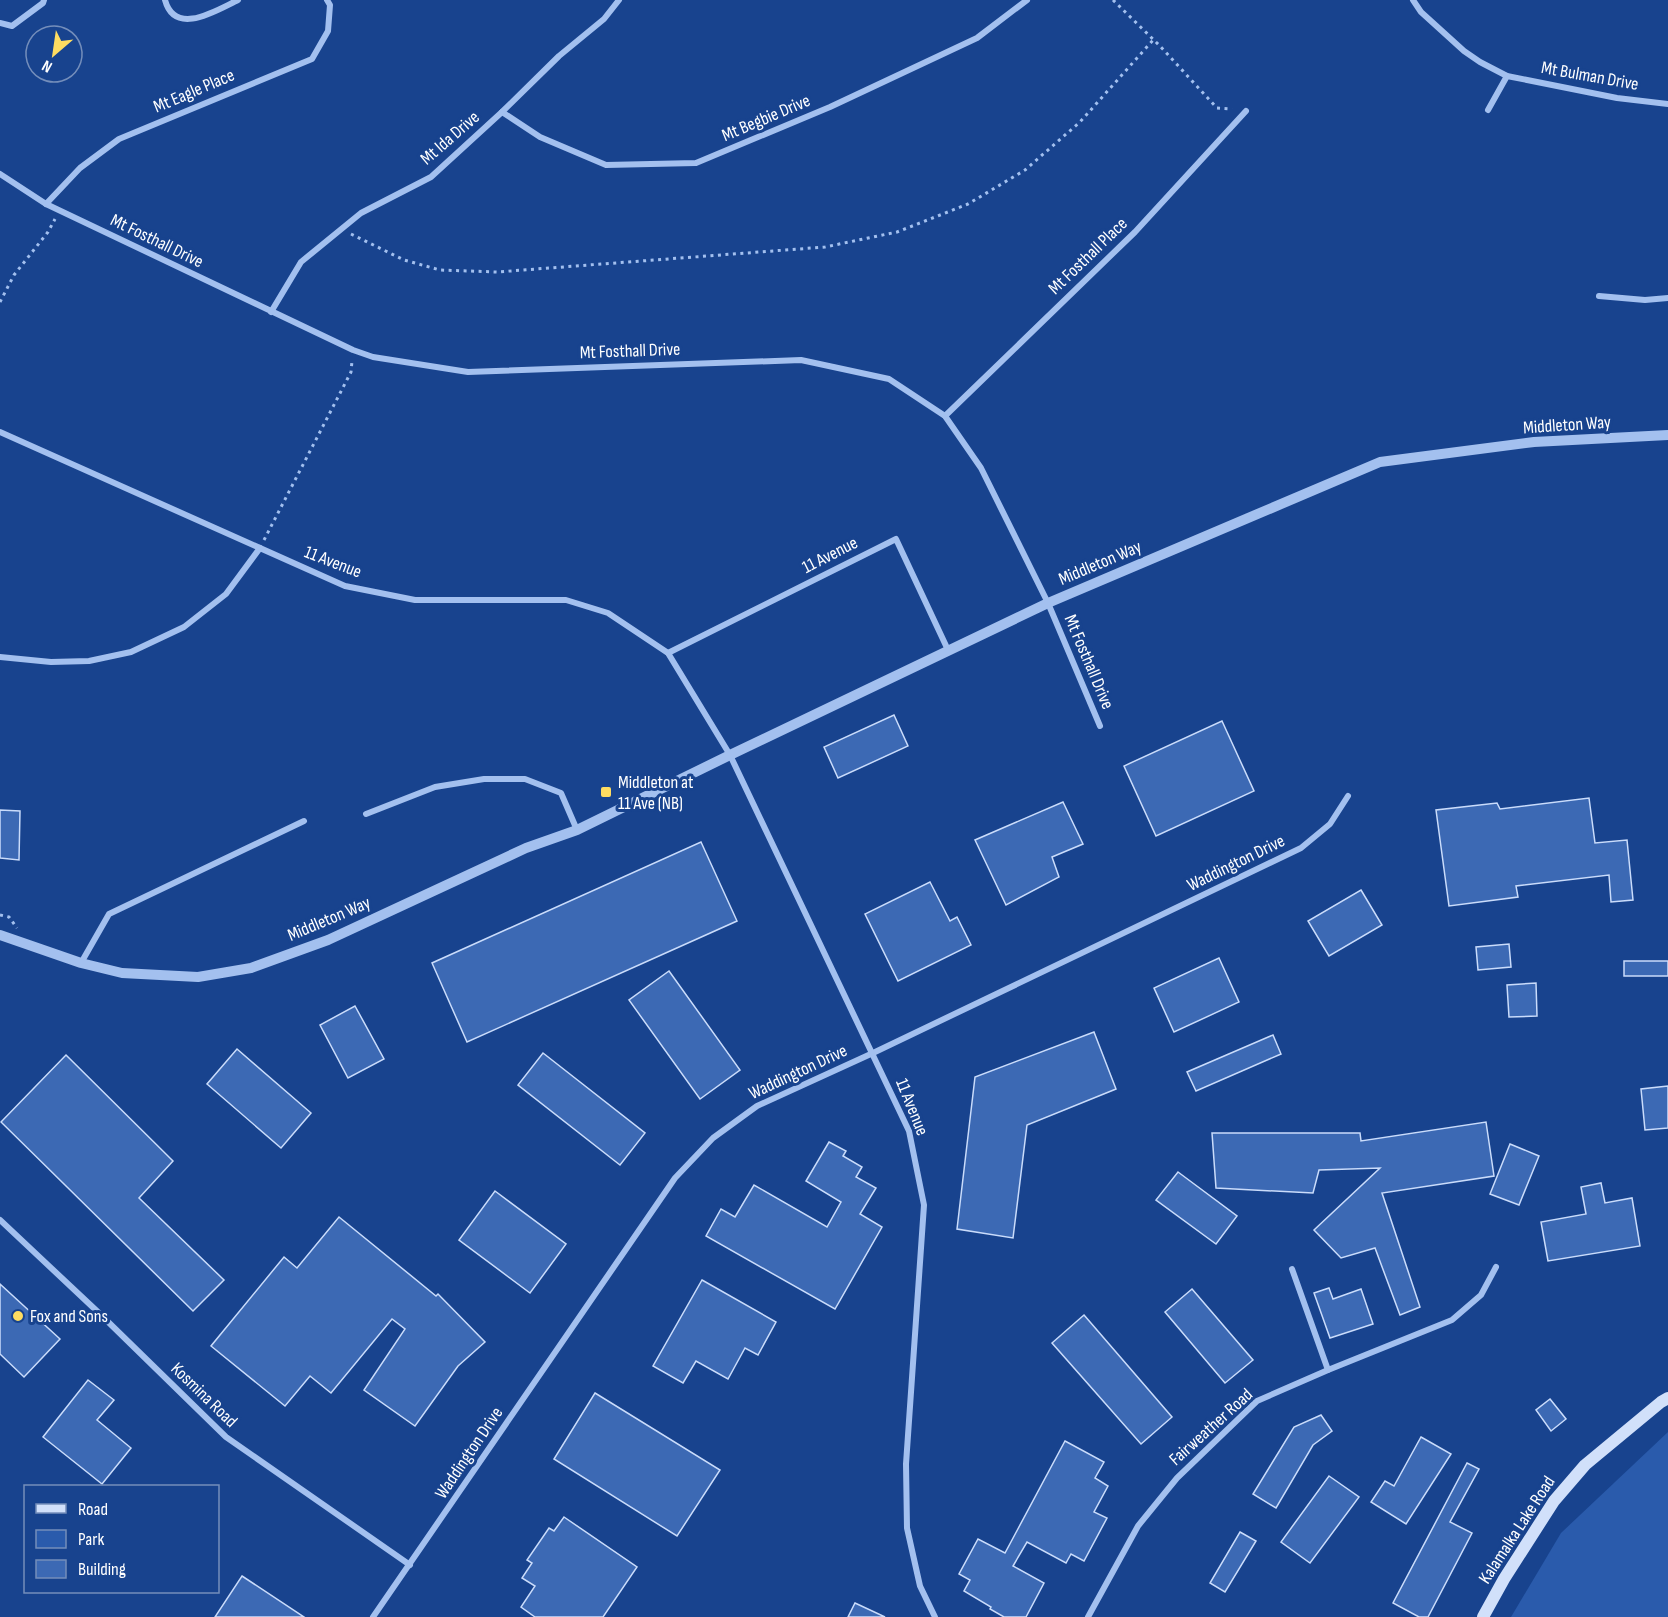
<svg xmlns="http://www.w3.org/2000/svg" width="1668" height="1617" viewBox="0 0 1668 1617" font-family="'Sofia Sans Condensed',sans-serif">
	<rect width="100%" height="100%" fill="#18438e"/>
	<path fill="#2a5bac" d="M1668,1432V1617H1511L1561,1533Z"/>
	<g fill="#3c69b4" stroke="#cadcfb" stroke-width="1.5">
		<path d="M894,715L908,746L838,778L824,747Z"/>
		<path d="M1222,721L1254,791L1156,836L1124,766Z"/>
		<path d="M1589,798L1595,843L1627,840L1633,900L1611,902L1609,875L1516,886L1518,897L1449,906L1436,810L1497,803L1500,809Z"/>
		<path d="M1063,802L1083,844L1052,857L1059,877L1006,905L975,840Z"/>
		<path d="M0,810L20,811L19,860L0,858Z"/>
		<path d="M701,842L737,921L467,1042L432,963Z"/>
		<path d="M930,882L950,921L957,917L971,945L898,981L865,914Z"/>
		<path d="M1361,890L1382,925L1329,956L1308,921Z"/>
		<path d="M1509,944L1511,967L1478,970L1476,947Z"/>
		<path d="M1219,958L1239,1002L1174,1032L1154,988Z"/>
		<rect x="1624" y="961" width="44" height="15"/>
		<path d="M669,971L740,1070L700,1099L629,1000Z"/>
		<path d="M1536,983L1537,1016L1509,1017L1507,985Z"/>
		<path d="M355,1006L384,1059L348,1078L320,1025Z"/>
		<path d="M1094,1032L1116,1089L1027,1125L1013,1238L957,1229L975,1077Z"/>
		<path d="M1273,1035L1281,1054L1196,1091L1187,1072Z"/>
		<path d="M237,1049L311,1113L281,1148L207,1084Z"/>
		<path d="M543,1053L645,1133L620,1165L518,1085Z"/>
		<path d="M66,1055L173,1161L139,1198L224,1280L193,1311L1,1122Z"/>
		<path d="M1668,1086V1128L1645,1130L1641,1089Z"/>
		<path d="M1486,1122L1494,1176L1382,1193L1420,1307L1400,1315L1375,1248L1341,1258L1314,1230L1380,1168L1319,1170L1313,1193L1216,1188L1212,1133H1360L1361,1141Z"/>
		<path d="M829,1142L846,1151L843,1156L862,1167L856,1177L876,1188L860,1214L882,1227L835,1309L706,1236L721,1209L735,1217L754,1185L827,1227L841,1202L806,1181Z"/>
		<path d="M1510,1144L1539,1156L1519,1205L1490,1194Z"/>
		<path d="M1178,1172L1237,1216L1216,1244L1156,1200Z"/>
		<path d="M1601,1183L1605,1203L1632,1198L1640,1246L1548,1261L1541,1222L1586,1214L1581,1187Z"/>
		<path d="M495,1191L566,1244L530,1293L459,1240Z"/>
		<path d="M339,1217L436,1296L438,1294L485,1342L458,1366L415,1426L364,1390L405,1329L392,1319L331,1393L310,1376L285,1406L211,1346L284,1257L297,1268Z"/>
		<path d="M702,1280L776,1322L758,1355L745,1348L728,1379L696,1361L683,1383L653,1366Z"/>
		<path d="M0,1284L60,1339L24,1377L0,1354Z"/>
		<path d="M1329,1288L1333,1299L1361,1289L1373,1324L1330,1338L1314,1293Z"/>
		<path d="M1192,1289L1253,1360L1225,1383L1165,1312Z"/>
		<path d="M1084,1315L1172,1417L1141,1444L1052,1343Z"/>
		<path d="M88,1380L114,1400L97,1420L131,1448L102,1484L43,1437Z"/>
		<path d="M595,1393L720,1470L677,1536L554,1459Z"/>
		<path d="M1550,1399L1566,1419L1551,1431L1536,1410Z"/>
		<path d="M1321,1415L1332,1431L1313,1445L1276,1508L1253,1494L1294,1427Z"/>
		<path d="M1421,1437L1451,1454L1406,1524L1371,1502L1385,1481L1394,1486Z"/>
		<path d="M1065,1441L1104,1462L1095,1478L1108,1486L1094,1512L1107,1518L1084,1561L1071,1554L1066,1563L1027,1542L1013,1566L1044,1583L1026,1617H1004L990,1609L991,1607L964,1591L970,1580L959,1574L978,1539L1005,1553Z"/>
		<path d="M1467,1463L1479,1469L1450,1522L1472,1533L1428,1617H1419L1393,1603Z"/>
		<path d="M1329,1476L1359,1497L1310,1563L1281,1542Z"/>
		<path d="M564,1517L637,1567L603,1617H535L521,1607L535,1586L522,1578L532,1563L527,1560L549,1528L554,1531Z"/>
		<path d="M1240,1532L1256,1541L1225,1592L1210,1583Z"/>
		<path d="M242,1576L304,1617H215Z"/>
		<path d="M855,1603L885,1617H848Z"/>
	</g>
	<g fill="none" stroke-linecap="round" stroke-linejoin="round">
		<g stroke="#a3c0ef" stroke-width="3" stroke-dasharray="3 4.5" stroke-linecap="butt">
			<path d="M1113,0L1159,45L1217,108L1232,109"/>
			<path d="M351,234L404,260L440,270L497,272L825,247L897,232L968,204L1025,170L1080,122L1154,39"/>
			<path d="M0,302L14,275L48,232L55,219"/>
			<path d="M264,540L351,372L352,361"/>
			<path d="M0,915L9,917L17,928"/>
		</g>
		<g stroke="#a3c0ef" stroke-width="6">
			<path d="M165,0C175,37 217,10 238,0"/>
			<path d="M1413,0L1421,12L1464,51L1480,62L1507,76L1617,98L1668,104"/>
			<path d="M0,23L12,26L43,3L44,0"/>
			<path d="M1488,110L1507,76"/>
			<path d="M502,112L540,137L606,165L696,163L830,107L977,38L1027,0"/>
			<path d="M0,174L46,204L353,350L373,357L468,372L801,360L889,379L945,416L981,468L1048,603L1100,726"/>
			<path d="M46,204L80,168L119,139L312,59L328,31L330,5L327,0"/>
			<path d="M1599,296L1645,300L1668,298"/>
			<path d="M271,312L301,262L361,213L431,177L502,112L559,56L604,19L619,0"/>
			<path d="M945,416L1135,232L1246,111"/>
			<path d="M0,432L345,586L415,600H566L608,613L668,653L730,755L909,1131L924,1205L906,1464L907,1528L920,1586L935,1617"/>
			<path d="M668,653L896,539L948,650"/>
			<path d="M0,657L51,662L89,661L131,652L184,627L226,594L260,548"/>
			<path d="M366,814L435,787L484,779H525L561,793L577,830"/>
			<path d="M81,963L109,914L304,821"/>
			<path d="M0,1220L99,1313L226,1437L410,1565"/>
			<path d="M1292,1269L1328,1370"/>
			<path d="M373,1617L675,1178L713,1138L757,1106L873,1053L1301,848L1330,824L1348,796"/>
			<path d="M1088,1617L1138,1526L1177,1478L1257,1401L1328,1370L1452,1320L1481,1295L1496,1267"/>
		</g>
		<path stroke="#a3c0ef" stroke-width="10" d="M0,935L81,963L122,973L198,977L251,968L328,940L526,848L577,830L730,755L1048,603L1380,462L1534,442L1668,435"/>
		<path stroke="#d1e0fa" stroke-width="12" d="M1483,1617L1504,1579L1554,1501L1585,1465L1661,1402L1668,1398"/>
	</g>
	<g fill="#ffdd61" stroke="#18438e" stroke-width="2">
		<rect x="600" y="786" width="12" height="12" rx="3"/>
		<circle cx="18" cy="1316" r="6"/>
	</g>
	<g text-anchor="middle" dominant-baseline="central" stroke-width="6" stroke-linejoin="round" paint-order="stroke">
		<g font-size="18" fill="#fff" stroke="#18438e">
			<text transform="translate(1590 76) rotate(10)">Mt Bulman Drive</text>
			<text transform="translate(194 91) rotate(-23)">Mt Eagle Place</text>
			<text transform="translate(766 118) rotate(-23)">Mt Begbie Drive</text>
			<text transform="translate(450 138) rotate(-41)">Mt Ida Drive</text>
			<text transform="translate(157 241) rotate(26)">Mt Fosthall Drive</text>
			<text transform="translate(1088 256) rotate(-44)">Mt Fosthall Place</text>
			<text transform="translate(630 351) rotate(-2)">Mt Fosthall Drive</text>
			<text transform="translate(1567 425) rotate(-4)">Middleton Way</text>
			<text transform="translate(830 555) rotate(-27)">11 Avenue</text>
			<text transform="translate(333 562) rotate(21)">11 Avenue</text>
			<text transform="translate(1100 563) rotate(-23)">Middleton Way</text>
			<text transform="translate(1089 662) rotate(67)">Mt Fosthall Drive</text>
			<text transform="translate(1236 863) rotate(-26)">Waddington Drive</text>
			<text transform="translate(329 919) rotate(-23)">Middleton Way</text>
			<text transform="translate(798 1072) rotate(-25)">Waddington Drive</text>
			<text transform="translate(912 1107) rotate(68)">11 Avenue</text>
			<text transform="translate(204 1395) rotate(44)">Kosmina Road</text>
			<text transform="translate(1211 1427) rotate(-42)">Fairweather Road</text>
			<text transform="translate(469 1453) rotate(-56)">Waddington Drive</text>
			<text transform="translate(1517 1530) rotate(-57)">Kalamalka Lake Road</text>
		</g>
		<g font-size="18" fill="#fff" stroke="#18438e" text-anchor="start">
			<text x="618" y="782">Middleton at<tspan x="618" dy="21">11 Ave (NB)</tspan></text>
			<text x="30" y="1316">Fox and Sons</text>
		</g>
	</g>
	<rect x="24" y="1485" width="195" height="108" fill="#18438e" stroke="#748ebb" stroke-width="1.5"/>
	<rect x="36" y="1504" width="30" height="9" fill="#d1e0fa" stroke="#748ebb" stroke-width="1.5"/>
	<text x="78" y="1515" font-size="18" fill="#ffffff">Road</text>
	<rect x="36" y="1530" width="30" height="18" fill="#2a5bac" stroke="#748ebb" stroke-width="1.5"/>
	<text x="78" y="1545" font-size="18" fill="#ffffff">Park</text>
	<rect x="36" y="1560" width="30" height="18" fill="#3c69b4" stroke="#748ebb" stroke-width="1.5"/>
	<text x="78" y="1575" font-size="18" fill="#ffffff">Building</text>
	<g transform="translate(54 54) rotate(209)"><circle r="28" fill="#18438e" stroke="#748ebb" stroke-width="1.5"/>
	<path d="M0-4.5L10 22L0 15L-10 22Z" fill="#ffdd61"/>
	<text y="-9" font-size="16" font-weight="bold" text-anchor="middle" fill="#ffffff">N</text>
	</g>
</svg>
